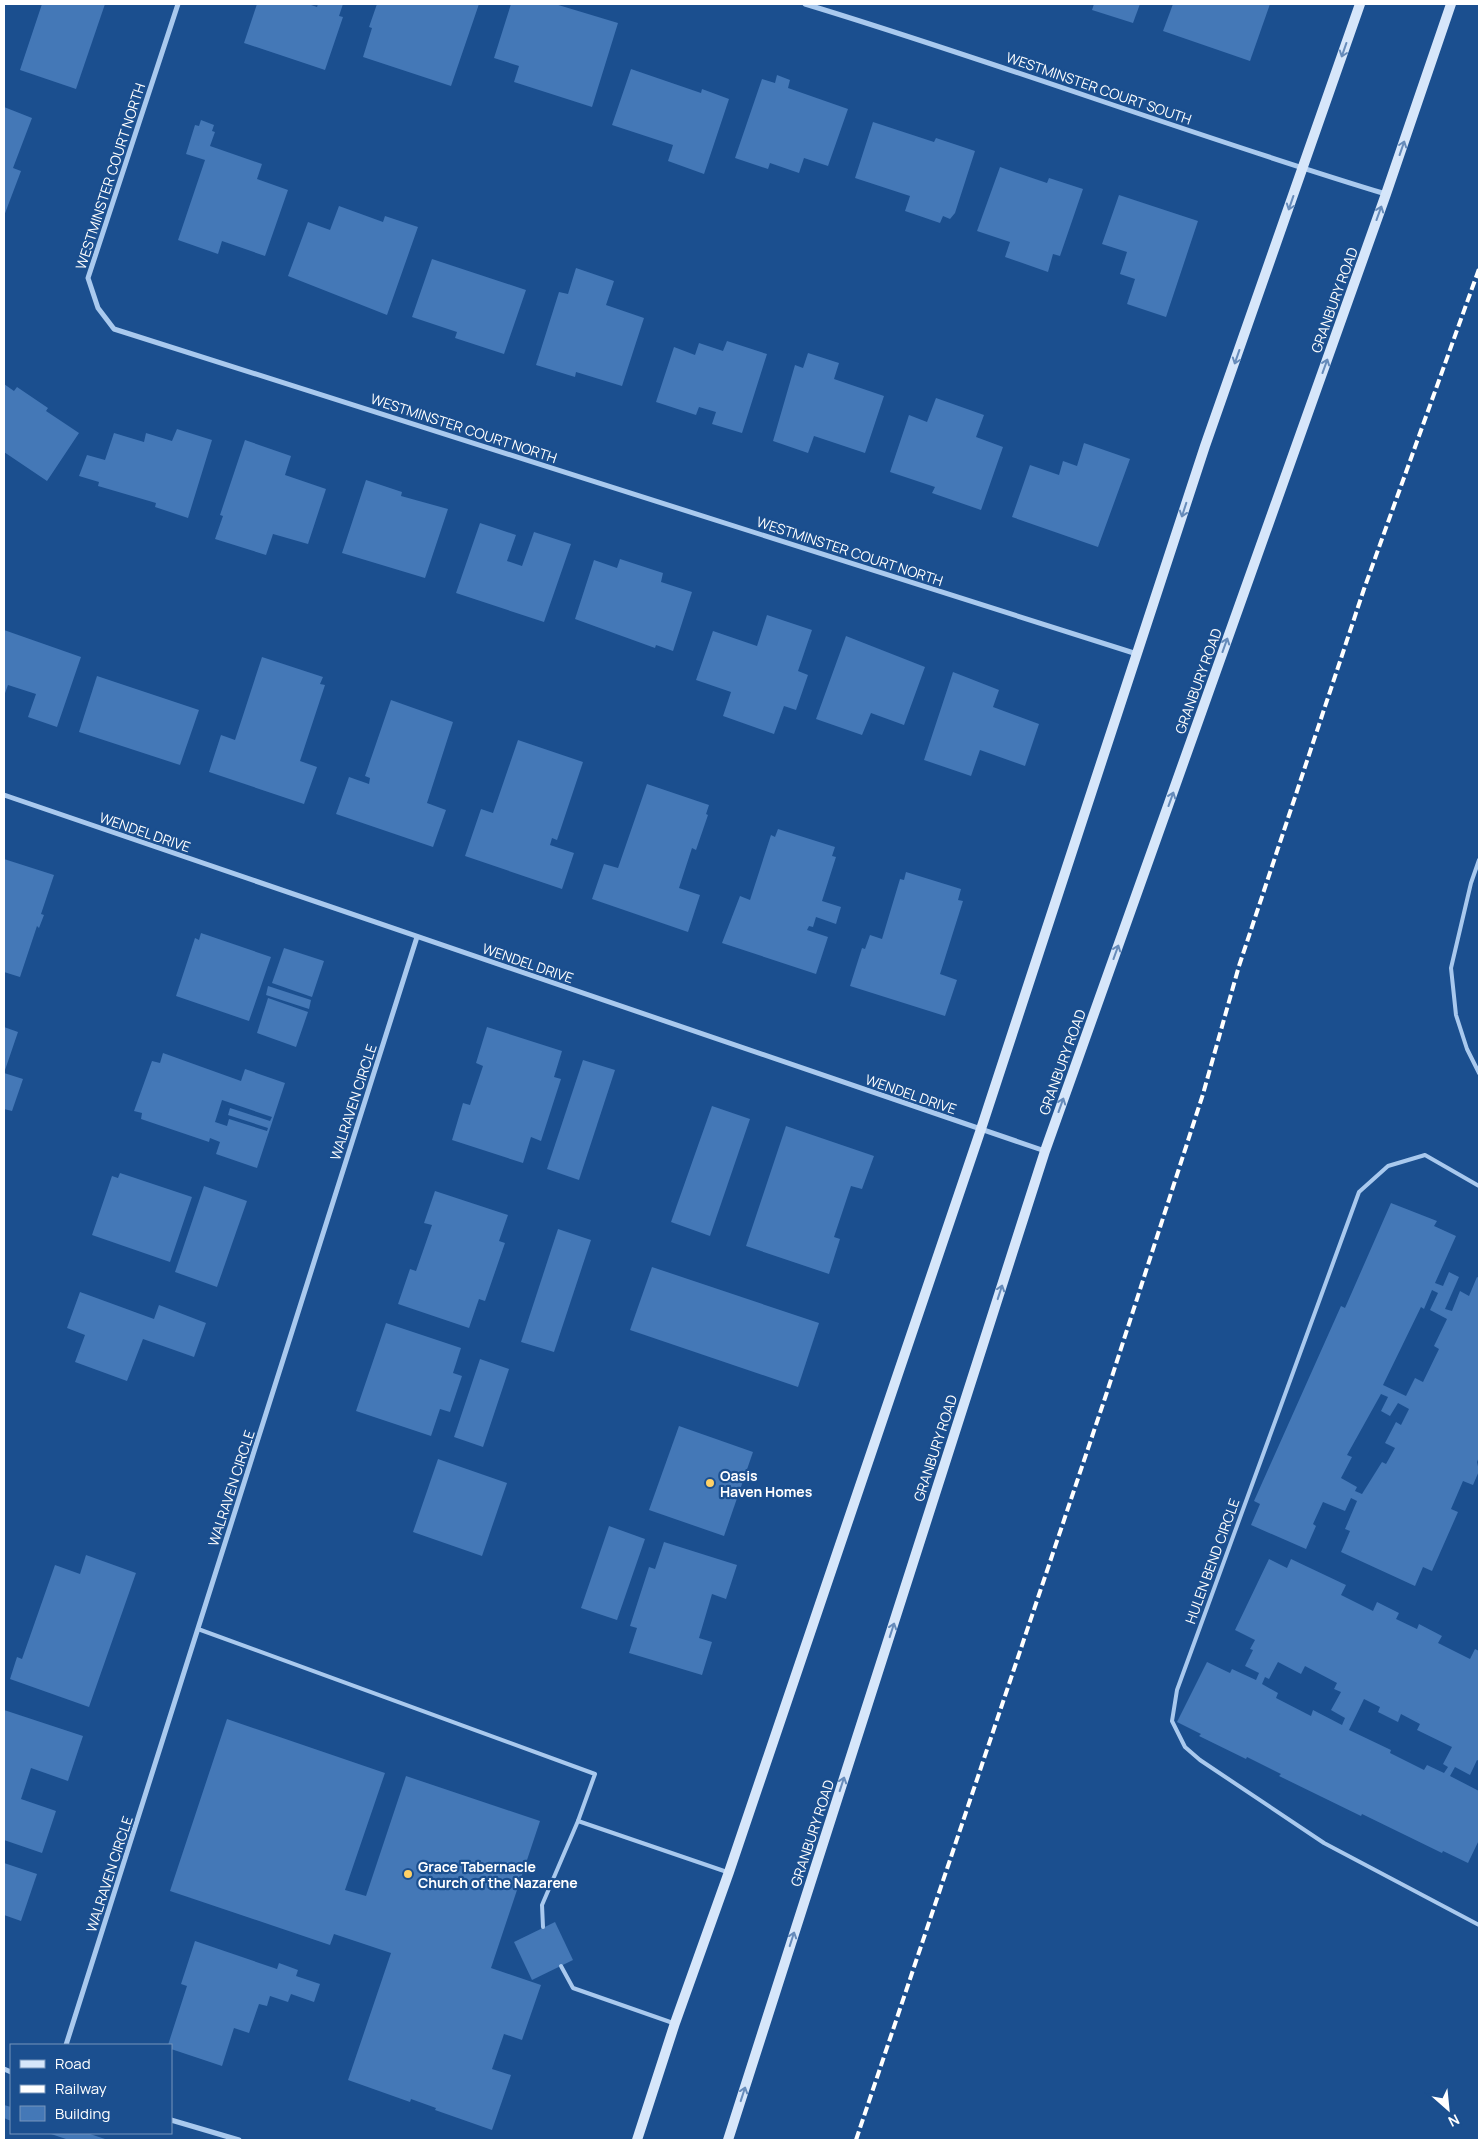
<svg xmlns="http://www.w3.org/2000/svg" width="1483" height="2144" viewBox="0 0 1483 2144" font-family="Manrope,sans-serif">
	<rect width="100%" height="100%" fill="#1b4f8f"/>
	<g fill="#4478b7" fill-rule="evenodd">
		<path d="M42,4H105L76,89L20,70Z"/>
		<path d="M257,4H308L317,7L318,4H343L339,16L343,17L325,70L244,43Z"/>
		<path d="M377,4H479L451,86L363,57L372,28L369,27Z"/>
		<path d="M511,4H555L618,23L592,107L514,82L519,66L494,58Z"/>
		<path d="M1094,4H1140L1133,23L1092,10Z"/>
		<path d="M1173,4H1270L1250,61L1163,31Z"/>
		<path d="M631,69L701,93L702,89L729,99L704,174L668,161L673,145L612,125Z"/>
		<path d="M777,75L790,80L788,88L848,109L828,166L804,158L799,173L770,163L768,169L735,158L762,79L775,83Z"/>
		<path d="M4,107L32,118L13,168L21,171L4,216Z"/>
		<path d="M201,120L214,125L212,131L215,132L210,146L262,164L257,179L288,190L265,256L222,241L218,254L178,240L205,160L186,154L195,125L199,126Z"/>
		<path d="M873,122L934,142L936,138L975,151L955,213L950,219L943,216L940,223L905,211L910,196L855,178Z"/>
		<path d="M1000,167L1047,183L1049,178L1083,189L1060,256L1053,254L1048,272L1005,257L1010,242L977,231Z"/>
		<path d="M1119,195L1198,221L1166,317L1127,304L1135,279L1120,274L1127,252L1102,244Z"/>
		<path d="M339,206L383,222L385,216L418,227L387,315L288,276L308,222L330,230Z"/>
		<path d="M432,259L526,290L504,354L455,338L457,332L412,317Z"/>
		<path d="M576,268L614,281L606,305L644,318L622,386L576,372L575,377L536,365L559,292L568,294Z"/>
		<path d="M727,341L767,354L742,433L712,424L716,412L699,407L696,415L656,402L674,347L695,355L699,343L723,351Z"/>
		<path d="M808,353L839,363L834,379L884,396L865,453L814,436L808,453L773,441L795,365L803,368Z"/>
		<path d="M4,384L14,391L17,387L48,408L46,411L79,433L47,481L4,452Z"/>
		<path d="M936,398L984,415L976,437L1003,447L981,510L932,493L935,487L890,472L909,415L927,422Z"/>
		<path d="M177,429L212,440L188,518L155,507L156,503L98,486L99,482L79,476L87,455L105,460L114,433L144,442L146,433L172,441Z"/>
		<path d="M245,440L291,456L285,475L326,489L308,544L273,534L266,555L215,539L223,516L220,515Z"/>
		<path d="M1084,443L1130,459L1098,547L1012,517L1030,465L1059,475L1063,461L1077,466Z"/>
		<path d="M366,480L402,492L401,496L448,509L425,578L342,553Z"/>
		<path d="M480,523L516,535L507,561L522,566L534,532L571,544L544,622L456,593Z"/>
		<path d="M620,559L663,573L661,582L692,592L673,651L656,645L655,648L575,619L594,560L617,568Z"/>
		<path d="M767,615L812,630L798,671L808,675L796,710L784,706L774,734L723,716L731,692L696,680L713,631L757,646Z"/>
		<path d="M4,630L81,657L57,727L28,717L36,694L8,685L4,696Z"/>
		<path d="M846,636L925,667L904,725L871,713L862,735L816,719Z"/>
		<path d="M262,657L323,677L320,684L325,685L300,761L317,767L304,804L209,772L221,735L235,740Z"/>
		<path d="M953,672L999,690L993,707L1039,724L1025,766L980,750L971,776L924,760Z"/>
		<path d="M97,676L199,710L180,765L79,732Z"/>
		<path d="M391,700L453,722L427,803L446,810L433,847L336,814L349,777L369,784L370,778L365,776Z"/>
		<path d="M518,740L583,762L557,840L552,838L550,845L574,853L562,889L465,856L481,809L493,813Z"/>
		<path d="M647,784L709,805L706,814L708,815L696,850L692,848L679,888L700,895L688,932L592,899L604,864L618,868Z"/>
		<path d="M778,829L835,847L832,856L836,857L822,901L841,907L836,924L816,917L813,927L809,926L807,930L828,937L816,974L722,943L740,896L750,900L771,835L775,837Z"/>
		<path d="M4,859L54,875L41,914L44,915L39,928L37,926L20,977L4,972Z"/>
		<path d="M906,872L961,889L958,900L963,901L940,974L957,980L945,1016L850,986L862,948L865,949L870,935L882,939L900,879L904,880Z"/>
		<path d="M201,933L271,957L249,1021L176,996L195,938L199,940Z"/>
		<path d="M284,948L324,961L312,997L272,983Z"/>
		<path d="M268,986L311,1000L309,1009L266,995Z"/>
		<path d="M268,998L308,1012L296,1047L257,1033Z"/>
		<path d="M4,1027L18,1032L4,1073L23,1079L12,1111L4,1109Z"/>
		<path d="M487,1027L562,1051L554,1077L561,1079L541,1141L531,1137L523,1163L452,1140L463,1103L470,1105L483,1066L476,1063Z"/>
		<path d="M163,1053L241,1081L245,1069L285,1083L257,1168L216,1154L220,1142L210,1138L209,1142L141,1119L142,1113L134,1111L152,1061L160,1063ZM222,1100L272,1117L270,1121L230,1108L228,1115L268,1128L267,1131L229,1119L227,1126L215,1122Z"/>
		<path d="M583,1060L615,1070L579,1180L547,1169Z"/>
		<path d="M712,1106L750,1119L710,1236L671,1222Z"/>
		<path d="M786,1126L874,1156L862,1189L851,1186L834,1237L840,1239L829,1274L746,1246Z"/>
		<path d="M120,1173L192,1197L170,1262L92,1235L112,1176L118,1178Z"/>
		<path d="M204,1186L247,1201L217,1287L175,1272Z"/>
		<path d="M435,1191L508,1215L499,1241L505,1243L485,1301L479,1299L469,1328L398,1304L410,1269L416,1271L432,1225L424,1223Z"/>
		<path d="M1391,1203L1437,1221L1434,1226L1456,1236L1435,1283L1443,1286L1449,1272L1459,1277L1445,1309L1452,1311L1460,1291L1469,1296L1477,1277L1479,1278V1457L1477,1462L1479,1471L1473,1485L1463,1481L1451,1509L1458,1512L1432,1571L1423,1567L1415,1586L1341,1552L1350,1531L1345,1529L1357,1501L1351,1498L1345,1511L1323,1502L1313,1524L1316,1526L1306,1549L1251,1525L1260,1504L1254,1501L1341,1306L1345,1308ZM1432,1290L1438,1293L1430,1310L1447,1319L1434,1346L1439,1349L1423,1382L1415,1378L1406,1396L1383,1385L1421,1307L1424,1309ZM1381,1394L1388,1397L1381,1411L1390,1416L1398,1403L1409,1409L1401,1425L1396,1422L1385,1443L1395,1448L1386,1464L1382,1462L1362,1494L1355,1491L1357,1487L1341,1478L1352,1457L1347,1455Z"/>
		<path d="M558,1229L591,1240L554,1352L521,1342Z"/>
		<path d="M652,1267L819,1323L798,1387L630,1330Z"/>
		<path d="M80,1292L154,1319L159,1305L206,1323L194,1357L143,1339L127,1381L75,1362L85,1335L67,1328Z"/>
		<path d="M386,1323L461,1348L453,1373L462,1376L450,1412L440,1409L431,1436L356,1411Z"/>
		<path d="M480,1359L509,1369L483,1447L454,1437Z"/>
		<path d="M679,1426L753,1452L724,1536L649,1510Z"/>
		<path d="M438,1459L507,1483L482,1556L413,1532Z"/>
		<path d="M609,1526L645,1539L617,1620L581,1608Z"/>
		<path d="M664,1542L737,1565L726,1599L712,1594L699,1638L712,1642L702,1675L629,1653L637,1628L630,1626L649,1567L655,1569Z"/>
		<path d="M86,1555L136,1573L89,1707L10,1679L17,1657L22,1659L55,1565L80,1574Z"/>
		<path d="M1269,1559L1287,1568L1291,1559L1346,1585L1341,1595L1373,1611L1377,1602L1399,1613L1396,1619L1417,1629L1419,1624L1442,1636L1438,1643L1470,1659L1475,1649L1479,1651V1761L1477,1760L1470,1775L1455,1767L1450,1776L1479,1791V1840L1468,1863L1443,1851L1442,1853L1362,1814L1361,1816L1279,1776L1281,1774L1247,1757L1246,1759L1199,1736L1201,1734L1177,1722L1207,1662L1230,1673L1232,1669L1256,1680L1259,1673L1245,1666L1253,1650L1250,1649L1255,1640L1235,1630ZM1278,1662L1301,1674L1305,1666L1337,1683L1334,1689L1341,1692L1331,1710L1345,1718L1342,1725L1313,1710L1311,1716L1276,1698L1278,1693L1262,1684L1265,1677L1269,1679ZM1364,1699L1380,1707L1378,1712L1398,1722L1401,1714L1420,1724L1417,1730L1452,1747L1443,1764L1448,1767L1444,1773L1427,1765L1424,1770L1390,1753L1391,1750L1349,1730Z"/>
		<path d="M4,1710L83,1736L68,1781L31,1768L21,1799L56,1811L42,1853L4,1840Z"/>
		<path d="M227,1719L385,1773L345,1890L366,1896L406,1776L540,1821L491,1968L541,1985L522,2040L504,2034L492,2069L511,2075L492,2130L435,2110L436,2108L411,2099L410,2102L348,2080L391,1953L334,1934L330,1945L170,1891Z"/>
		<path d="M4,1863L37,1874L21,1921L4,1915Z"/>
		<path d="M555,1922L573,1960L532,1980L514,1942Z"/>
		<path d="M195,1941L277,1969L279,1963L298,1970L296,1976L320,1984L314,2002L291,1994L288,2002L270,1996L267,2006L259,2004L249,2033L234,2028L222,2066L171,2049V2045H168L187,1986L181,1984Z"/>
		<path d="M4,2105L11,2107V2121L4,2118Z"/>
		<path d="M48,2133H87L108,2140H69Z"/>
	</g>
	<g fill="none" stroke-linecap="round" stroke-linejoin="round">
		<g stroke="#a9c9ee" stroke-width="4">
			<path d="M1479,860L1471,883L1451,968L1456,1015L1467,1049L1479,1073"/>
			<path d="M1479,1186L1425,1155L1388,1166L1359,1192L1177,1690L1172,1721L1185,1747L1200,1760L1324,1843L1479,1925"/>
			<path d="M198,1629L595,1774L578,1821L727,1872"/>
			<path d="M543,1927L542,1905L578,1821"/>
			<path d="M561,1966L573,1988L673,2023"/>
		</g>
		<g stroke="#a9c9ee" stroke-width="5">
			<path d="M178,4L88,278L98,308L114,329L1137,654"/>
			<path d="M805,4C1000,63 1191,135 1386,194"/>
			<path d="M4,795L1045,1151"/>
			<path d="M66,2045L417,937"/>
			<path d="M4,2069L11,2072"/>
			<path d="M171,2120L239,2140"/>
		</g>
		<g stroke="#d6e6fa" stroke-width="10">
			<path d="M637,2140L675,2023L729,1872L981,1129L1205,446L1360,4"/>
			<path d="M728,2140L1045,1151L1386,194L1451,4"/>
		</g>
		<path stroke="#fff" stroke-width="4" stroke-dasharray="9 4" stroke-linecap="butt" d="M856,2140L1107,1392L1203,1094L1239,966L1364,589L1479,269"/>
	</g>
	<defs><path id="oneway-shaft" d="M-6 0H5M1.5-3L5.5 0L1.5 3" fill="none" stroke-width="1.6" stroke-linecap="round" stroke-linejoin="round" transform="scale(1.25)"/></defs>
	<g stroke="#668bba">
		<use href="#oneway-shaft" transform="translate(1344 50) rotate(109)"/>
		<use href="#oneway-shaft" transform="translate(1402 148) rotate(-71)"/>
		<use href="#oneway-shaft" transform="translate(1291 203) rotate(109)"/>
		<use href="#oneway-shaft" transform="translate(1379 213) rotate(-70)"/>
		<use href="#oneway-shaft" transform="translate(1237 357) rotate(109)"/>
		<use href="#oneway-shaft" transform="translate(1325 366) rotate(-70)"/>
		<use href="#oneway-shaft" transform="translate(1184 510) rotate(108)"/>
		<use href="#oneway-shaft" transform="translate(1225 645) rotate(-70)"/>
		<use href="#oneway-shaft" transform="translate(1171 799) rotate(-70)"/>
		<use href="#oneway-shaft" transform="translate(1116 952) rotate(-70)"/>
		<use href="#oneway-shaft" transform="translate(1061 1105) rotate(-70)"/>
		<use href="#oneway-shaft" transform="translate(1000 1292) rotate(-72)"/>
		<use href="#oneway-shaft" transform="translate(892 1630) rotate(-72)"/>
		<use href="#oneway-shaft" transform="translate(842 1784) rotate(-72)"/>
		<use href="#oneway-shaft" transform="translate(792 1939) rotate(-72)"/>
		<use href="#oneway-shaft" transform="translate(743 2094) rotate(-72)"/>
	</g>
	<g fill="#ffd166" stroke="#1b4f8f" stroke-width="2">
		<circle cx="710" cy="1483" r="5"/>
		<circle cx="408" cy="1874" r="5"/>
	</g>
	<g text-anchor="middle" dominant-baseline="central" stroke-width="4.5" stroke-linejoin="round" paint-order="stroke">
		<g font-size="14" fill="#fff" stroke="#1b4f8f">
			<text transform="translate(1099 88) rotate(19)">WESTMINSTER COURT SOUTH</text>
			<text transform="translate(110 176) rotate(-72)">WESTMINSTER COURT NORTH</text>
			<text transform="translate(1334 300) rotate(-70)">GRANBURY ROAD</text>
			<text transform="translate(464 428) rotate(18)">WESTMINSTER COURT NORTH</text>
			<text transform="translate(850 551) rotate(18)">WESTMINSTER COURT NORTH</text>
			<text transform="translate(1198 681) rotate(-70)">GRANBURY ROAD</text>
			<text transform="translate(145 832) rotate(19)">WENDEL DRIVE</text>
			<text transform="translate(528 963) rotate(19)">WENDEL DRIVE</text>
			<text transform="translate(1062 1062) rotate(-70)">GRANBURY ROAD</text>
			<text transform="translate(911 1094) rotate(19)">WENDEL DRIVE</text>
			<text transform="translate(353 1102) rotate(-72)">WALRAVEN CIRCLE</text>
			<text transform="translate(935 1448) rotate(-72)">GRANBURY ROAD</text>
			<text transform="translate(231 1488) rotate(-72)">WALRAVEN CIRCLE</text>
			<text transform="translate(1212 1561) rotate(-70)">HULEN BEND CIRCLE</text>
			<text transform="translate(812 1833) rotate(-72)">GRANBURY ROAD</text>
			<text transform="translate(109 1874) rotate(-72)">WALRAVEN CIRCLE</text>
		</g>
		<g font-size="14" font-weight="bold" fill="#fff" stroke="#1b4f8f" text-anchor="start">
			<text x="720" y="1475">Oasis<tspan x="720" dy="16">Haven Homes</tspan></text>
			<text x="418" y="1866">Grace Tabernacle<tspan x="418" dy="16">Church of the Nazarene</tspan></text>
		</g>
	</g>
	<rect width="1483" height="2144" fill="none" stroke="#ffffff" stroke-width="10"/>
	<rect x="10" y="2044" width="162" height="90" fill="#1b4f8f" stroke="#7695bc"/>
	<rect x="20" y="2060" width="25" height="8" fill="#d6e6fa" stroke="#7695bc"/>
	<text x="55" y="2069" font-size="15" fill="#ffffff">Road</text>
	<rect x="20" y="2085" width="25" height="8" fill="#ffffff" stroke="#7695bc"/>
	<text x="55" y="2094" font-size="15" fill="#ffffff">Railway</text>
	<rect x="20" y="2106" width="25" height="15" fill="#4478b7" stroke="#7695bc"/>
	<text x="55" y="2119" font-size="15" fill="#ffffff">Building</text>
	<g transform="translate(1448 2109) rotate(153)" stroke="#1b4f8f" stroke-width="4" paint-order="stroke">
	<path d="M0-4L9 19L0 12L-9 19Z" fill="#ffffff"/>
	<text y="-8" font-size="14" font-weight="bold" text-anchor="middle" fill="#ffffff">N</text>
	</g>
</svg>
